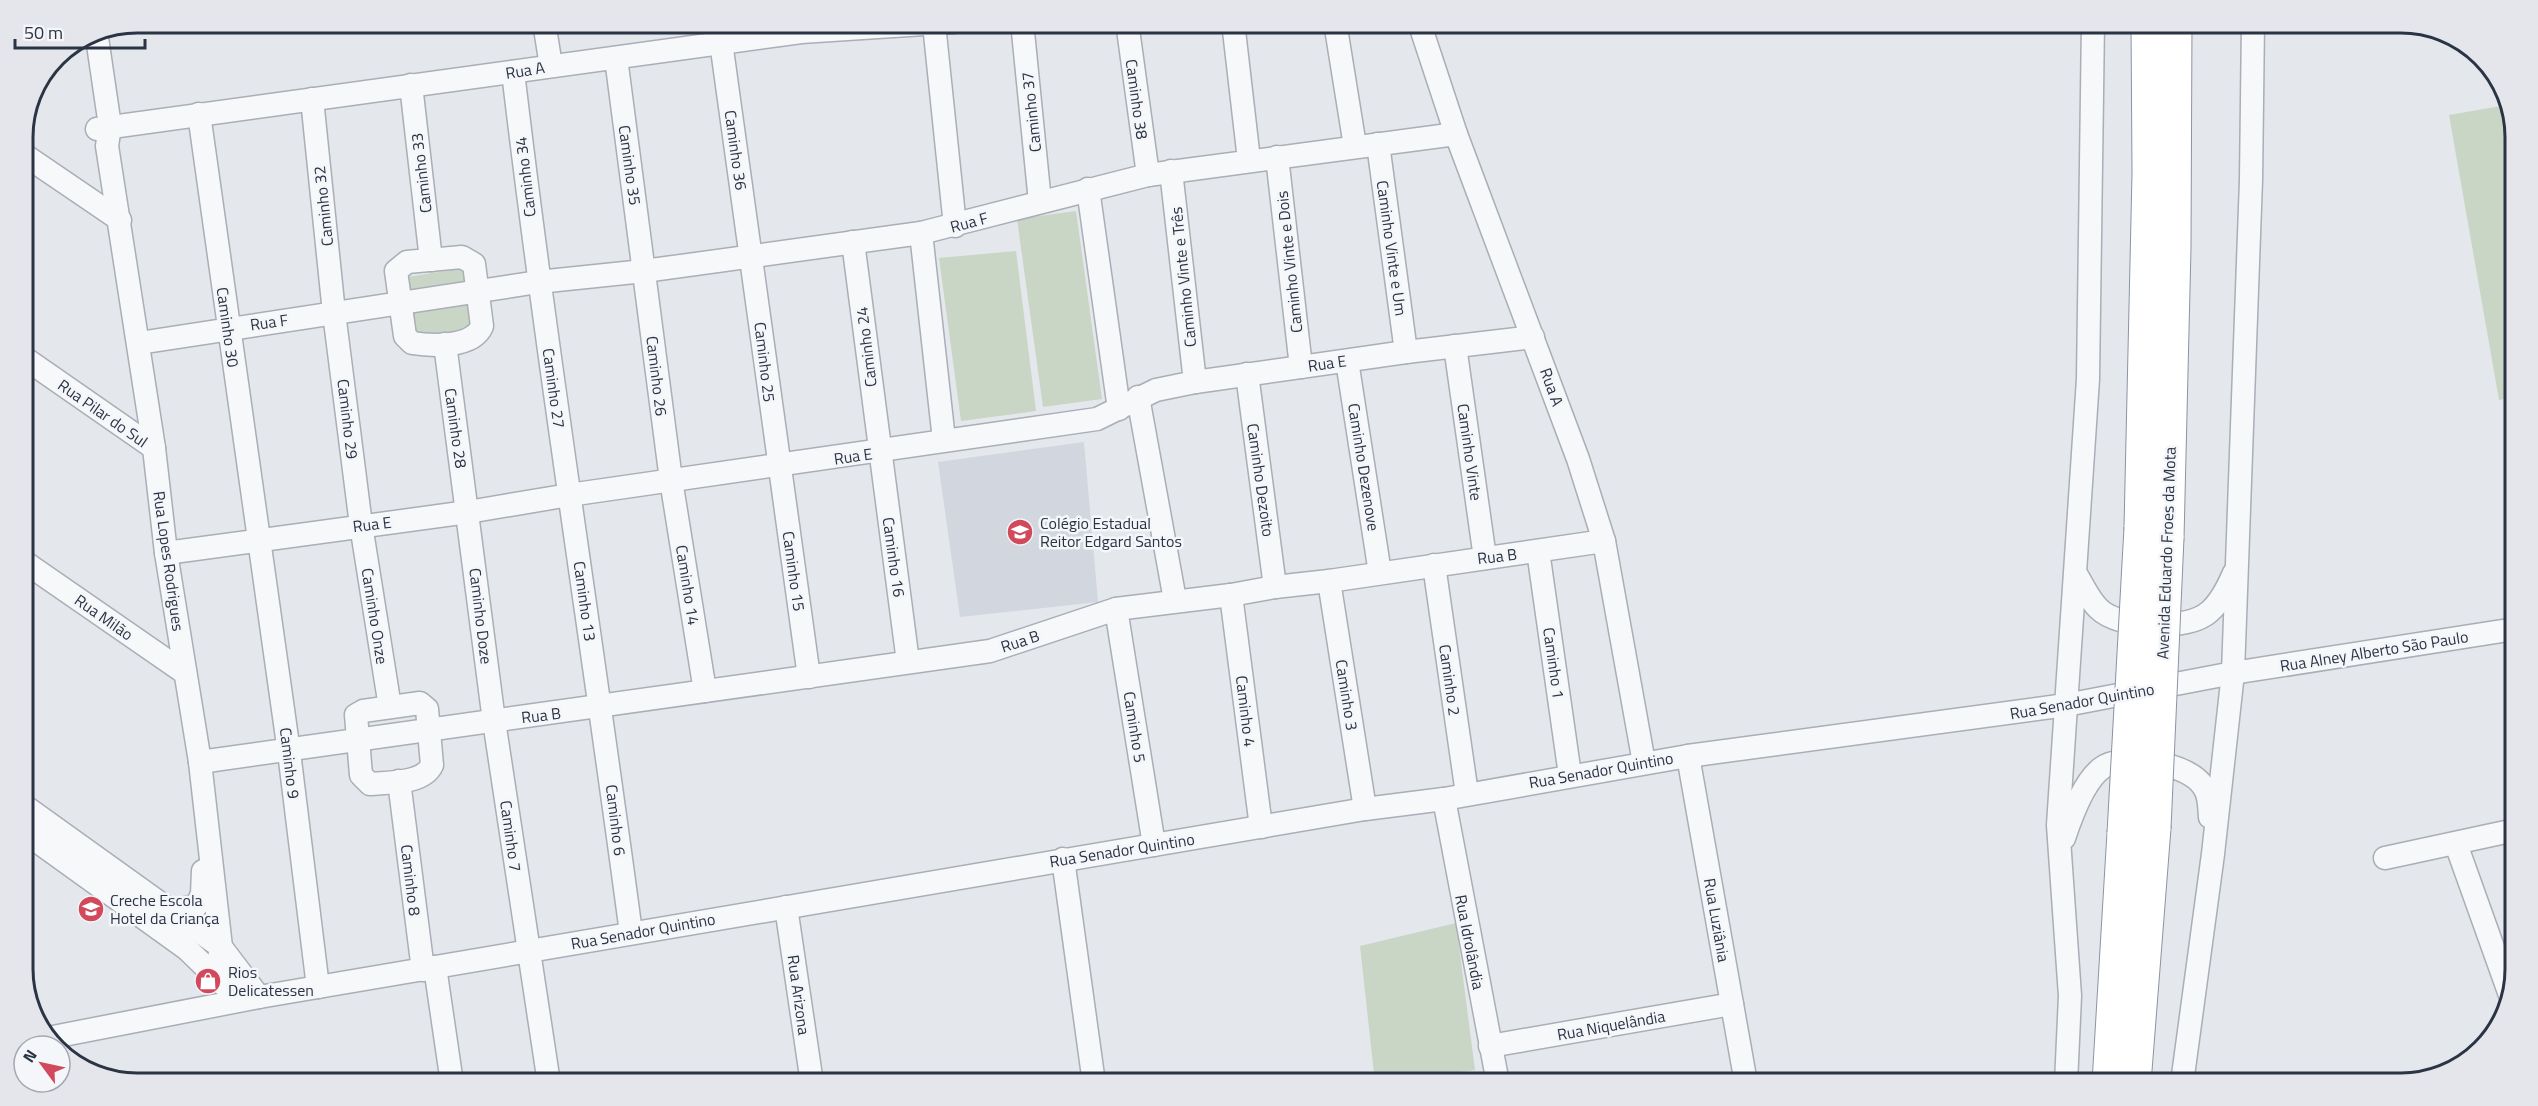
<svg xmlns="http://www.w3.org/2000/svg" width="2538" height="1106" viewBox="0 0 2538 1106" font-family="'Titillium Web',sans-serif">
	<rect width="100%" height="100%" fill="#e4e7ec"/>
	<path fill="#d2d6de" d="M1084,442L1098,602L960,617L938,462Z"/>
	<g fill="#c9d6c5">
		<path d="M2507,105L2515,130V397L2499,400L2449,115Z"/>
		<path d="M1076,211L1102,399L1043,407L1017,219Z"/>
		<path d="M1016,251L1036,411L961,421L939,258Z"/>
		<path d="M469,267L476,331L415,338L407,277Z"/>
		<path d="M1456,923L1475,1070L1375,1083L1360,946Z"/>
	</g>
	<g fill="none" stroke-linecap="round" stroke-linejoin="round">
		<defs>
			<g id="minor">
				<path d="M544,22L551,66"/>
				<path d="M1022,22L1040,202"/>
				<path d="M1127,22L1148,175"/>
				<path d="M1233,22L1249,160"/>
				<path d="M1335,22L1355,146"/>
				<path d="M1419,22L1456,134L1578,459L1604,541L1644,763"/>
				<path d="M934,24L955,226"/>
				<path d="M96,31L110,126L107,146L154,448L166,553L200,762L221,947L216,976"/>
				<path d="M721,42L809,677"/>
				<path d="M616,58L671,480L705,691"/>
				<path d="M513,72C547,360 593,646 631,933"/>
				<path d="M411,85L431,260"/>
				<path d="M312,99L334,313L361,525L390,707"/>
				<path d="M199,114L289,752L318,987"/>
				<path d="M97,129L801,32L955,22"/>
				<path d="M1378,144L1406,352"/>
				<path d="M23,154L120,220"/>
				<path d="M1277,157L1301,367"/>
				<path d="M1171,171L1195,382"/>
				<path d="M1088,189L1119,409"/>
				<path d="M921,233L944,440"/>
				<path d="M853,242L908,662"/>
				<path d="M462,257L474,264L482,326C473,348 431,346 412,343L405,336L396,271L407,262Z"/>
				<path d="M139,343L538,282L644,271L921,233L1148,175L1456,134"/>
				<path d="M445,344L494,721L549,1083"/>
				<path d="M1455,346L1485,558"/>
				<path d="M23,357L154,448"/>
				<path d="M1347,361L1380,573"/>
				<path d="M1247,374L1275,587"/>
				<path d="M1138,397L1175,600"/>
				<path d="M1538,551L1570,775"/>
				<path d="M166,553L468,512L569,495L1097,419L1156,390L1195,382L1406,352L1533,337"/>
				<path d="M23,561L185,673"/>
				<path d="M1434,565L1467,794"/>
				<path d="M2076,574C2083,585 2089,600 2099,609C2119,629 2188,631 2209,612C2221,602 2228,587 2234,573"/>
				<path d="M1329,581L1365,809"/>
				<path d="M1231,595L1261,827"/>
				<path d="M1116,609L1154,845"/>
				<path d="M420,703L427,709L432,765C423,784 389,782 370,784L361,775L356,715L363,711Z"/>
				<path d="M1688,756L1746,1083"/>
				<path d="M200,762L990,651L1116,609L1231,595L1275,587L1329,581L1604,541"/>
				<path d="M399,781L423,970"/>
				<path d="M1444,799L1498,1083"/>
				<path d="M23,805L221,947L259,997"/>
				<path d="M23,831L187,949L224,985"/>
				<path d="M2064,838C2071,817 2085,777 2105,766C2128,754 2188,763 2203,786C2210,795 2209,806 2210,817"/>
				<path d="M2456,844L2510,995"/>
				<path d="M2385,858L2515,830"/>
				<path d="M1063,859L1094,1083"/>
				<path d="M786,907L812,1083"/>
				<path d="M171,912L197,905L202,894L203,871"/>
				<path d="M435,967L452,1083"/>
				<path d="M48,1038L259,997L1365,809L1444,799L1688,756L2066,705L2233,673L2515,629"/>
				<path d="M1490,1046L1732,1004"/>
				<path d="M2066,1083L2070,996L2058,825L2088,379L2093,22"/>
				<path d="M2182,1083L2213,854L2233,673L2251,180L2253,22"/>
			</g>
			<g id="highway">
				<path d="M2141,528L2149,174L2148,22"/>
				<path d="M2167,538L2174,248L2175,22"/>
				<path d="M2109,1083L2124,833"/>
				<path d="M2134,1083L2154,828"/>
			</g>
		</defs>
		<use href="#minor" stroke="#a9aeb7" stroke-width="25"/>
		<use href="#highway" stroke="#8b94a3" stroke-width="35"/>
		<use href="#minor" stroke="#f7f8fa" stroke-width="22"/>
		<use href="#highway" stroke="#fff" stroke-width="33"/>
		<defs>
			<g id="highway-bridge">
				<path d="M2154,828L2167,538"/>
				<path d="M2124,833L2141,528"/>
			</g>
		</defs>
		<use href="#highway-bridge" stroke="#8b94a3" stroke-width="35" stroke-linecap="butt"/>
		<use href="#highway-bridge" stroke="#fff" stroke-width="33"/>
	</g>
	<defs>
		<symbol id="school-disc" viewBox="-11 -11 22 22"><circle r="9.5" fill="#d1495b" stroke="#f4f6f9"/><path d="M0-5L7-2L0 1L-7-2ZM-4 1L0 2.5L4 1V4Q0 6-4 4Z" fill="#fff"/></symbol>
		<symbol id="shop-disc" viewBox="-11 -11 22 22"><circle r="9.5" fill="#d1495b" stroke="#f4f6f9"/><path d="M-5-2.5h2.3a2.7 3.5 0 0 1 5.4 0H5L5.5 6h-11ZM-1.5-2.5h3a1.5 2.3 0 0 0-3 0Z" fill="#fff"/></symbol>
	</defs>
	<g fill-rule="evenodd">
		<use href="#school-disc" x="1005" y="517" width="30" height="30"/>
		<use href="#school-disc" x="76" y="894" width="30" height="30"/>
		<use href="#shop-disc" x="193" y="966" width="30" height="30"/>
	</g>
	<g text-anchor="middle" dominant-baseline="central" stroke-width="5" stroke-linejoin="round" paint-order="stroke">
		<g font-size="16" fill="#2b3445" stroke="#f4f6f9">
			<text transform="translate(525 70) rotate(-9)">Rua A</text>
			<text transform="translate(1137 99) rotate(82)">Caminho 38</text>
			<text transform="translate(1031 112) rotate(-96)">Caminho 37</text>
			<text transform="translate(736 150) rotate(82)">Caminho 36</text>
			<text transform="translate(630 165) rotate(82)">Caminho 35</text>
			<text transform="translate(421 173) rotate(-97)">Caminho 33</text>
			<text transform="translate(525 177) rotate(-97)">Caminho 34</text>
			<text transform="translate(323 206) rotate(-96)">Caminho 32</text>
			<text transform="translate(969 222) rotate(-15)">Rua F</text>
			<text transform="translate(1392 248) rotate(82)">Caminho Vinte e Um</text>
			<text transform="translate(1289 262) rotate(-96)">Caminho Vinte e Dois</text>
			<text transform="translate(1183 277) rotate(-96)">Caminho Vinte e Três</text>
			<text transform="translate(269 322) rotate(-8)">Rua F</text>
			<text transform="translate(228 327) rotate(82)">Caminho 30</text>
			<text transform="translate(866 347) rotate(-97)">Caminho 24</text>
			<text transform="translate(765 362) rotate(83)">Caminho 25</text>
			<text transform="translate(1327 363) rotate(-8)">Rua E</text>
			<text transform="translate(657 376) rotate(83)">Caminho 26</text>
			<text transform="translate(1552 387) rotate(70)">Rua A</text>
			<text transform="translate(554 388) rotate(82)">Caminho 27</text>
			<text transform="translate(103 413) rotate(35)">Rua Pilar do Sul</text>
			<text transform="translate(348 419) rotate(83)">Caminho 29</text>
			<text transform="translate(456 428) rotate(82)">Caminho 28</text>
			<text transform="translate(1470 452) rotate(82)">Caminho Vinte</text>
			<text transform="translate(853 456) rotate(-8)">Rua E</text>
			<text transform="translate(1364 467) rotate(81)">Caminho Dezenove</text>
			<text transform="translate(1261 480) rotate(82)">Caminho Dezoito</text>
			<text transform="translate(372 524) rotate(-7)">Rua E</text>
			<text transform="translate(2166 553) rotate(-88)">Avenida Eduardo Froes da Mota</text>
			<text transform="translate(1497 556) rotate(-7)">Rua B</text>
			<text transform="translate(894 557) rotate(82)">Caminho 16</text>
			<text transform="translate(169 561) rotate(82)">Rua Lopes Rodrigues</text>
			<text transform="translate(794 571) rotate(82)">Caminho 15</text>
			<text transform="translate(688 585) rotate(81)">Caminho 14</text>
			<text transform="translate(585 601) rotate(82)">Caminho 13</text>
			<text transform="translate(375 616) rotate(81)">Caminho Onze</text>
			<text transform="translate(481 616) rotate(83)">Caminho Doze</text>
			<text transform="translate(104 617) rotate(35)">Rua Milão</text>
			<text transform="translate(1020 641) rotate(-18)">Rua B</text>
			<text transform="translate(2374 651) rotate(-9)">Rua Alney Alberto São Paulo</text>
			<text transform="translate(1554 663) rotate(82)">Caminho 1</text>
			<text transform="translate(1450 680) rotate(82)">Caminho 2</text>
			<text transform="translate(1347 695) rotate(81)">Caminho 3</text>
			<text transform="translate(2082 701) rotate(-10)">Rua Senador Quintino</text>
			<text transform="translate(1246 711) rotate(83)">Caminho 4</text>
			<text transform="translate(541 715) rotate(-7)">Rua B</text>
			<text transform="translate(1135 727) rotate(81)">Caminho 5</text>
			<text transform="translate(290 763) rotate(83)">Caminho 9</text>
			<text transform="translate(1601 770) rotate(-10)">Rua Senador Quintino</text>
			<text transform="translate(616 820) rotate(83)">Caminho 6</text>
			<text transform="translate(511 836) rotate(82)">Caminho 7</text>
			<text transform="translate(1122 850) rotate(-9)">Rua Senador Quintino</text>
			<text transform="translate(411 880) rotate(83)">Caminho 8</text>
			<text transform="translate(1717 920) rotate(80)">Rua Luziânia</text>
			<text transform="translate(643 931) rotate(-10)">Rua Senador Quintino</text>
			<text transform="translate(1470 942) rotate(79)">Rua Idrolândia</text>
			<text transform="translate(799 995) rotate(82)">Rua Arizona</text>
			<text transform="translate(1611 1025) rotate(-10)">Rua Niquelândia</text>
		</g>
		<g font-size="16" fill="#2b3445" stroke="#f4f6f9" text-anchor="start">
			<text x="1040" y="523">Colégio Estadual<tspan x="1040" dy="18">Reitor Edgard Santos</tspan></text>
			<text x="110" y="900">Creche Escola<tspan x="110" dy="18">Hotel da Criança</tspan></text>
			<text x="228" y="972">Rios<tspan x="228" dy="18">Delicatessen</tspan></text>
		</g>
	</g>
	<path d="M0 0H2538V1106H0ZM137 33H2401A104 104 0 0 1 2505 137V969A104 104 0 0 1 2401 1073H137A104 104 0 0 1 33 969V137A104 104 0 0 1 137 33Z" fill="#e4e6eb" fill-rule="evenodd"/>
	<path fill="none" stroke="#2b3445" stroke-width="3" d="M137 33H2401A104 104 0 0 1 2505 137V969A104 104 0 0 1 2401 1073H137A104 104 0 0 1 33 969V137A104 104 0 0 1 137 33Z"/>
	<g transform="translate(42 1064) rotate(303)"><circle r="28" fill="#f4f6f9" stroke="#a4a8b1" stroke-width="1.5"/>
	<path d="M0-4.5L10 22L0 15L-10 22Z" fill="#d1495b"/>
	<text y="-9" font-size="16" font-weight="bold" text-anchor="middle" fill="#2b3445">N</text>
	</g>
	<path d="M15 39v9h130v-9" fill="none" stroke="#2b3445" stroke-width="3"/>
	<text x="24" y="39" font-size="18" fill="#2b3445" stroke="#f4f6f9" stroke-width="4.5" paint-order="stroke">50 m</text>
</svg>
